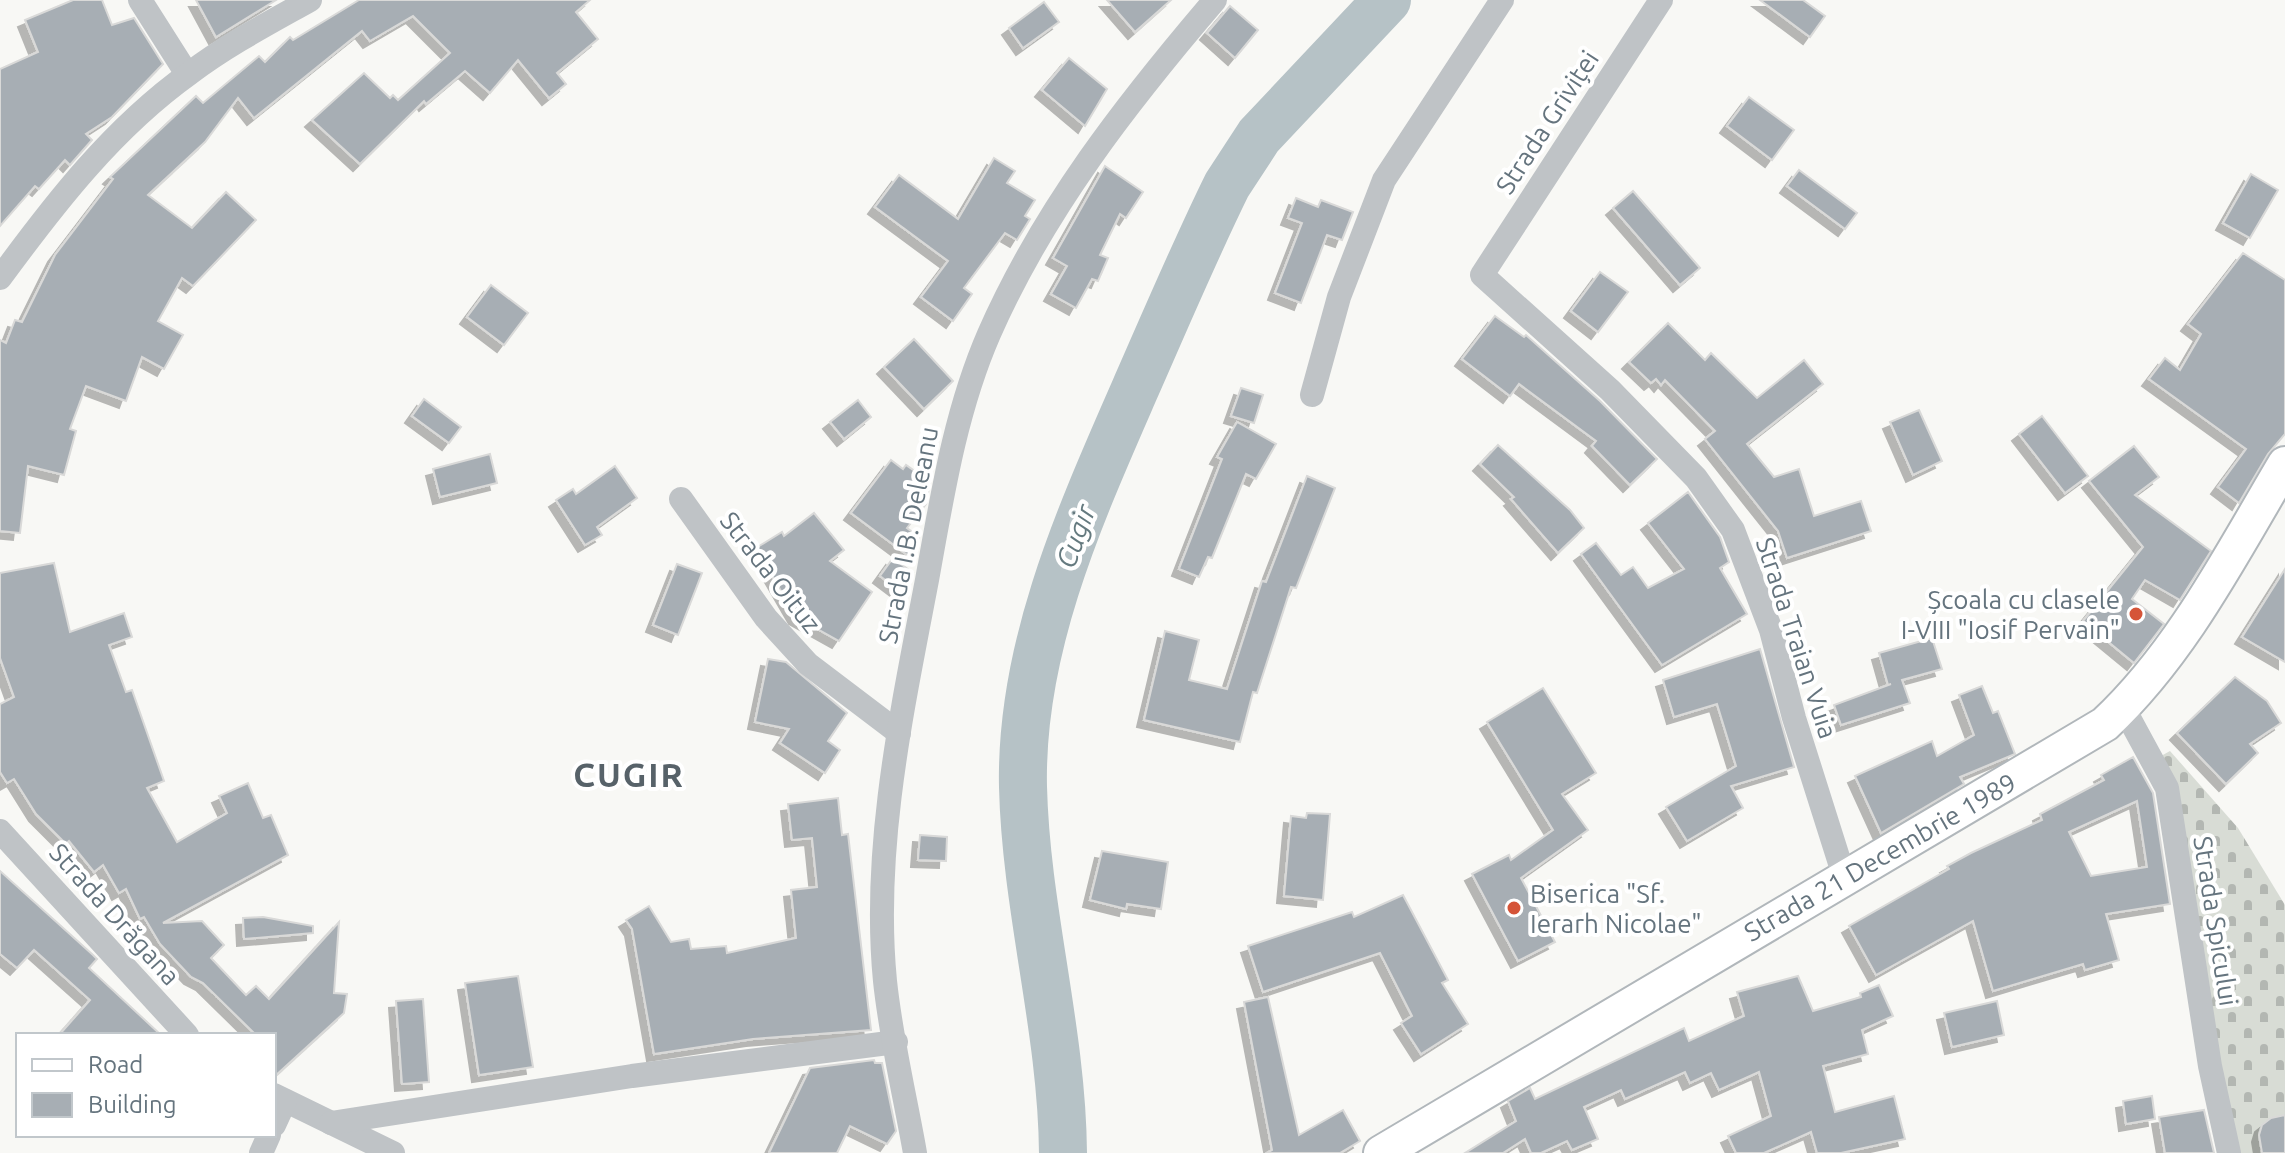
<svg xmlns="http://www.w3.org/2000/svg" width="2285" height="1153" viewBox="0 0 2285 1153" font-family="Ubuntu,sans-serif">
	<defs>
		<pattern id="cemetery-stones" width="16" height="16" patternUnits="userSpaceOnUse" patternTransform="scale(2)"><rect width="16" height="16" fill="#d8dcd5"/><path d="M2 7V4a2 2 0 0 1 4 0v3zM10 15v-3a2 2 0 0 1 4 0v3z" fill="#b3b7b2"/></pattern>
		<filter id="shadow"><feDropShadow dx="-7" dy="7" stdDeviation="0" flood-color="#0004"/></filter>
	</defs>
	<rect width="100%" height="100%" fill="#f8f8f5"/>
	<path fill="url(#cemetery-stones)" d="M2170,751L2238,828L2285,905V1153H2238L2161,756Z"/>
	<g fill="none" stroke-linecap="round" stroke-linejoin="round">
		<path stroke="#b6c2c6" stroke-width="48" d="M1063,1153C1062,1030 1026,910 1023,787C1020,647 1080,515 1135,389C1165,321 1194,252 1227,185L1259,136L1387,0"/>
	</g>
	<g fill="#a7aeb4" stroke="#d9d9d8" stroke-width="2" fill-rule="evenodd" filter="url(#shadow)">
		<path d="M73,0H102L112,25L134,18L163,64L112,117L86,134L92,140L70,165L65,160L39,189L35,186L0,226V69L38,52L25,20Z"/>
		<path d="M196,0H276L216,37Z"/>
		<path d="M359,0H590L576,12L598,39L557,73L566,84L549,98L518,60L490,93L465,71L426,104L424,101L360,164L312,120L364,73L390,98L393,95L398,100L450,53L413,16L370,41L362,31L254,118L238,98L205,142L148,195L192,228L226,192L256,220L193,286L182,278L158,321L183,335L164,369L142,357L126,401L86,386L70,429L76,431L64,475L28,466L20,533L0,531V340L6,343L15,320L22,322L55,255L113,179L110,177L196,96L203,103L259,56L265,62L290,37L293,40Z"/>
		<path d="M1107,0H1171L1135,32Z"/>
		<path d="M1760,0H1803L1825,16L1810,37Z"/>
		<path d="M1044,2L1059,22L1023,48L1009,28Z"/>
		<path d="M1230,6L1258,30L1235,58L1207,33Z"/>
		<path d="M1069,58L1107,89L1085,126L1042,90Z"/>
		<path d="M1749,97L1794,130L1772,160L1727,126Z"/>
		<path d="M994,158L1015,171L1007,183L1035,200L1025,216L1030,219L1017,240L1005,233L964,288L972,294L953,321L921,297L948,261L875,207L899,175L958,219Z"/>
		<path d="M1105,166L1143,192L1126,218L1120,214L1100,255L1108,258L1098,281L1092,279L1076,308L1051,294L1067,266L1053,258Z"/>
		<path d="M1799,170L1857,213L1845,229L1787,186Z"/>
		<path d="M2251,174L2278,190L2250,238L2223,223Z"/>
		<path d="M1633,191L1700,268L1680,285L1613,208Z"/>
		<path d="M1296,198L1318,207L1321,200L1353,212L1342,240L1327,235L1301,303L1275,293L1302,223L1288,218Z"/>
		<path d="M2243,253L2285,280V434L2268,454L2239,503L2218,487L2246,449L2149,379L2165,358L2180,370L2201,334L2188,324Z"/>
		<path d="M1600,272L1628,292L1598,332L1571,311Z"/>
		<path d="M491,285L528,313L504,345L467,317Z"/>
		<path d="M1495,316L1524,337L1526,335L1600,401L1657,459L1630,485L1592,446L1596,441L1519,384L1510,396L1462,359Z"/>
		<path d="M1668,323L1705,360L1711,353L1757,398L1804,360L1823,384L1747,444L1774,477L1799,469L1814,516L1861,501L1871,531L1787,558L1778,531L1705,439L1715,431L1665,380L1661,385L1656,379L1651,383L1629,362Z"/>
		<path d="M914,339L953,381L924,409L884,367Z"/>
		<path d="M1241,388L1263,395L1254,423L1231,416Z"/>
		<path d="M424,399L461,427L449,443L412,416Z"/>
		<path d="M858,400L871,417L844,439L830,422Z"/>
		<path d="M1919,410L1942,461L1913,475L1890,422Z"/>
		<path d="M2042,416L2088,476L2065,493L2019,434Z"/>
		<path d="M1237,422L1276,444L1256,479L1246,474L1212,558L1208,557L1199,577L1179,569L1222,459L1217,457Z"/>
		<path d="M1498,445L1570,510L1584,528L1558,553L1511,499L1514,497L1480,464Z"/>
		<path d="M2134,446L2159,477L2135,495L2211,551L2180,600L2145,580L2132,599L2164,624L2134,663L2083,621L2143,547L2089,481Z"/>
		<path d="M490,454L497,483L440,497L433,469Z"/>
		<path d="M891,460L903,469L906,465L930,482L926,504L907,528L919,537L910,557L851,513Z"/>
		<path d="M615,466L637,498L597,527L602,535L585,545L556,500L573,489L576,494Z"/>
		<path d="M1307,476L1335,488L1296,588L1291,587L1257,693L1253,692L1240,742L1144,720L1165,631L1199,640L1189,680L1227,689L1262,581L1266,582Z"/>
		<path d="M1688,492L1720,537L1729,562L1720,568L1747,614L1662,665L1581,554L1596,543L1621,575L1633,567L1648,588L1684,569L1648,523Z"/>
		<path d="M814,513L844,550L830,561L872,592L839,641L796,617L756,548L782,532L784,536Z"/>
		<path d="M893,558L913,573L900,591L880,576Z"/>
		<path d="M54,563L70,632L124,613L132,637L109,645L126,692L132,690L164,781L147,788L177,842L227,813L219,796L248,783L263,818L271,815L288,855L163,923L202,921L224,945L211,958L246,995L256,986L269,999L339,922L334,993L347,994L344,1013L274,1077V1035H256L203,983L191,977L160,944L144,917L140,919L126,889L119,893L103,865L94,872L69,841L66,844L36,814L14,779L7,783L0,772V704L14,697L0,658V573Z"/>
		<path d="M677,564L702,573L678,635L653,625Z"/>
		<path d="M2285,569V662L2242,637Z"/>
		<path d="M1932,638L1942,669L1902,680L1910,703L1841,725L1834,705L1891,684L1888,685L1879,653Z"/>
		<path d="M1760,649L1794,767L1731,786L1743,808L1687,841L1666,807L1736,766L1717,704L1674,717L1663,680Z"/>
		<path d="M768,659L786,662L847,713L828,741L840,750L825,773L780,743L789,729L755,722Z"/>
		<path d="M2235,677L2267,701L2281,723L2250,744L2258,753L2226,784L2177,733Z"/>
		<path d="M1982,686L1993,713L1998,711L2015,754L1960,777L1964,784L1881,833L1855,776L1932,741L1937,756L1974,735L1959,695Z"/>
		<path d="M1543,688L1596,773L1562,794L1588,830L1521,878L1555,942L1518,961L1472,874L1509,855L1511,860L1553,830L1487,722Z"/>
		<path d="M2133,757L2153,793L2170,904L2106,914L2119,960L2085,970L2083,964L1993,991L1973,921L1876,975L1849,926L1949,869L1947,866L1971,853L2042,820L2040,814L2104,780L2101,775ZM2137,801L2147,867L2091,876L2069,832Z"/>
		<path d="M838,798L842,835L848,834L871,1030L753,1039L654,1054L632,929L626,920L649,906L671,942L689,939L691,949L726,946L727,953L796,938L791,890L817,887L812,838L792,840L788,804Z"/>
		<path d="M1307,813L1330,814L1323,900L1284,896L1291,816L1306,818Z"/>
		<path d="M920,835L947,837L946,861L918,860Z"/>
		<path d="M1102,851L1168,862L1161,909L1127,904L1126,909L1090,900Z"/>
		<path d="M0,871L93,955L97,959L89,968L161,1035H59L90,1000L34,950L17,968L0,954Z"/>
		<path d="M1403,895L1448,980L1442,983L1468,1024L1421,1054L1401,1023L1412,1016L1380,953L1263,992L1248,946L1352,912L1354,917Z"/>
		<path d="M263,917L313,926V933L244,939L243,918Z"/>
		<path d="M518,976L533,1067L479,1075L465,983Z"/>
		<path d="M1798,976L1813,1011L1861,997L1860,993L1879,985L1893,1016L1862,1030L1868,1054L1823,1066L1835,1112L1894,1096L1905,1139L1841,1153H1817L1811,1132L1764,1153H1736L1728,1136L1771,1116L1759,1072L1719,1090L1711,1073L1690,1083L1685,1072L1625,1099L1621,1090L1584,1107L1598,1139L1572,1150L1567,1141L1541,1153H1531L1525,1139L1503,1153H1465L1516,1121L1508,1101L1530,1088L1535,1099L1684,1028L1689,1041L1744,1016L1737,992Z"/>
		<path d="M1268,997L1299,1135L1343,1110L1360,1141L1340,1153H1267L1272,1150L1244,1002Z"/>
		<path d="M423,999L429,1082L402,1084L396,1001Z"/>
		<path d="M1997,1001L2004,1035L1952,1047L1944,1013Z"/>
		<path d="M874,1060L875,1063H882L896,1131L887,1144L850,1126L837,1153H769L810,1068Z"/>
		<path d="M2152,1096L2155,1119L2126,1124L2123,1101Z"/>
		<path d="M2204,1110L2214,1153H2165L2159,1117Z"/>
		<path d="M2285,1115V1153H2262L2259,1135L2262,1125L2271,1118Z"/>
	</g>
	<g fill="none" stroke-linecap="round" stroke-linejoin="round">
		<defs>
			<path id="secondary" d="M1381,1153L2105,724C2182,652 2232,553 2285,464"/>
		</defs>
		<use href="#secondary" stroke="#b1b7bb" stroke-width="38"/>
		<g stroke="#bfc3c6" stroke-width="24">
			<path d="M140,0L187,74"/>
			<path d="M1661,0L1482,275L1610,390L1696,478L1733,530L1771,630L1794,718L1844,876"/>
			<path d="M0,278C55,203 113,128 190,73C227,45 269,23 310,0"/>
			<path d="M1312,395L1339,297L1384,180L1502,0"/>
			<path d="M681,499L766,618L808,664L899,733"/>
			<path d="M2123,707L2167,788L2210,1066L2229,1153"/>
			<path d="M0,831L187,1035"/>
			<path d="M274,1095L393,1153"/>
			<path d="M331,1123L632,1076L896,1042"/>
			<path d="M274,1125L285,1101"/>
			<path d="M261,1153L269,1135"/>
			<path d="M915,1153C905,1096 891,1039 885,981C872,848 902,711 927,580C942,497 955,412 989,334C1044,209 1127,103 1215,0"/>
		</g>
		<use href="#secondary" stroke="#fff" stroke-width="34"/>
	</g>
	<g fill="#d55438" stroke="#fff" stroke-width="3">
		<circle cx="2136" cy="614" r="8"/>
		<circle cx="1514" cy="908" r="8"/>
	</g>
	<g text-anchor="middle" dominant-baseline="central" stroke-width="8" stroke-linejoin="round" paint-order="stroke">
		<g font-size="26" fill="#65747e" stroke="#fff">
			<text transform="translate(1547 122) rotate(-57)">Strada Griviței</text>
			<text transform="translate(908 535) rotate(-79)">Strada I.B. Deleanu</text>
			<text transform="translate(771 572) rotate(52)">Strada Oituz</text>
			<text transform="translate(1797 638) rotate(72)">Strada Traian Vuia</text>
			<text transform="translate(1880 857) rotate(-30)">Strada 21 Decembrie 1989</text>
			<text transform="translate(115 914) rotate(48)">Strada Drăgana</text>
			<text transform="translate(2216 921) rotate(81)">Strada Spicului</text>
		</g>
		<g font-size="26" fill="#65747e" stroke="#fff" text-anchor="end">
			<text x="2120" y="599">Școala cu clasele<tspan x="2120" dy="30">I-VIII "Iosif Pervain"</tspan></text>
			<text x="1530" y="893" text-anchor="start">Biserica "Sf.<tspan x="1530" dy="30">Ierarh Nicolae"</tspan></text>
		</g>
		<g font-size="28" font-style="italic" fill="#657a7f" stroke="#fff">
			<text transform="translate(1075 536) rotate(-70)">Cugir</text>
		</g>
		<g font-size="34" font-weight="bold" letter-spacing="2" fill="#576269" stroke="#fff">
			<text x="629" y="774">CUGIR</text>
		</g>
	</g>
	<rect x="16" y="1033" width="260" height="104" fill="#ffffff" stroke="#c1c7cb" stroke-width="2"/>
	<rect x="32" y="1059" width="40" height="12" fill="#ffffff" stroke="#c1c7cb" stroke-width="2"/>
	<text x="88" y="1073" font-size="24" fill="#65747e">Road</text>
	<rect x="32" y="1093" width="40" height="24" fill="#a7aeb4" stroke="#c1c7cb" stroke-width="2"/>
	<text x="88" y="1113" font-size="24" fill="#65747e">Building</text>
</svg>
